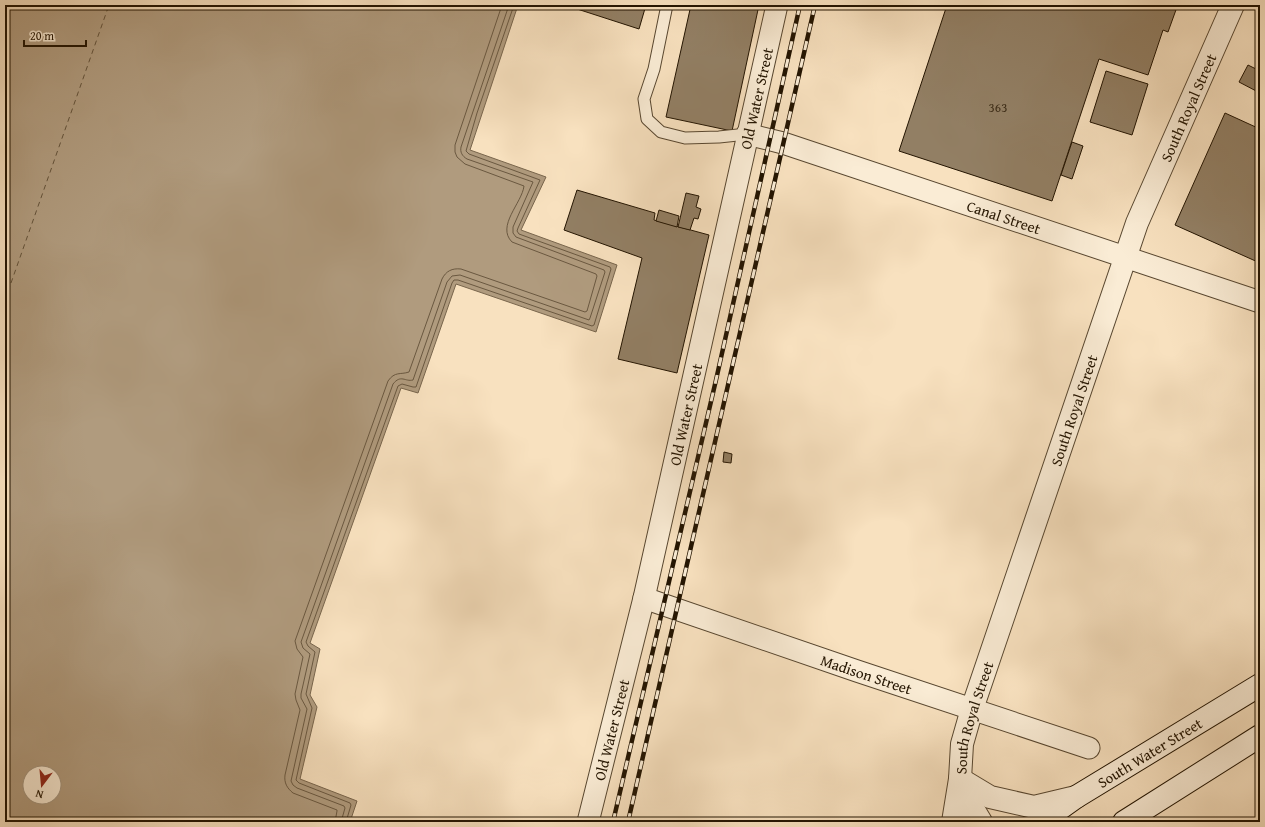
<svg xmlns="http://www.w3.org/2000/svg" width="1265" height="827" viewBox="0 0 1265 827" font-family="'Gentium Book Plus',serif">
	<rect width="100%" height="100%" fill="#f8e1bf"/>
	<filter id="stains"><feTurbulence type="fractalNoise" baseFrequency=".005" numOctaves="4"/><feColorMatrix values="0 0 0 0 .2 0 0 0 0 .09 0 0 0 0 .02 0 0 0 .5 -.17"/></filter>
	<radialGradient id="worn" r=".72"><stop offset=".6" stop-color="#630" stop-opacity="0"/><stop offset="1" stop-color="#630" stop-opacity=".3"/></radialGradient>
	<path fill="#b09b7e" stroke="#78654c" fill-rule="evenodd" d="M5,5H518L470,150L546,177L521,230L617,265L596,332L456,284L418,393L401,388L310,643L320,649L310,695L317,707L300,779L357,801L350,822H5ZM30,773H54V797H30Z"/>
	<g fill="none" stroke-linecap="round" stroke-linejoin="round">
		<g stroke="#6a5840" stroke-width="1">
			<path d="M335,822L337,811V810L293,793C287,788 284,783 285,775L300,710L296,700L295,694L303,657L297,649L295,641L388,381C395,371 400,375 409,372L442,279C446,271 452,268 461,269L585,312L587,311L597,276L596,274L512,242C496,226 522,203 524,186L465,164L457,157L455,152V145L502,5"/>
			<path d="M341,822L345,808L344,806L297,788L293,785L291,781L307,709L301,698V694L310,654L303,648L301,642L393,384C401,374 405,382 413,380L447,282L452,276L460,275L589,320L590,318L605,272L604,270L516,237L513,233V227L533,182L467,159C462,156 460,152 461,147L509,5"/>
			<path d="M346,822L351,805L350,803L299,783L296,780L312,708L306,694L315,652L308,646L306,642L398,386L402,384L413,387H416L452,283L454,280H458L592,326L594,325L611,269L610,267L519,234L517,231L518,228L540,180L469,154L466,151L477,113L514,5"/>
		</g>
		<path stroke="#625139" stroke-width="1" stroke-dasharray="5 4" stroke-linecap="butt" d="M5,300L109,5"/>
	</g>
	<g fill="#927f64" stroke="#231401">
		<path d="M572,5H646L639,29L571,7Z"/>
		<path d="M691,5H759L732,131L666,117Z"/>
		<path d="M947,5H1172L1177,7L1168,32L1163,30L1148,75L1099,59L1052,201L899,151Z"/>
		<path d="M1248,65L1260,71V93L1239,82Z"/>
		<path d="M1106,71L1148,84L1132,135L1090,122Z"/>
		<path d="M1225,113L1260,129V263L1175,225Z"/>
		<path d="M1072,142L1083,146L1072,179L1061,175Z"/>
		<path d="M577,190L655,213L654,220L709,235L677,373L618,359L642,258L564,230Z"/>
		<path d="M686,193L699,196L696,207L701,209L698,219L694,218L690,230L678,227Z"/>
		<path d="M659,210L679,216L677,227L656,221Z"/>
		<path d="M724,452L732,454L731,463L723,462Z"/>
	</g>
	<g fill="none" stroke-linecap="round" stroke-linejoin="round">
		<defs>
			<path id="service" d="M667,5L654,69L644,99L647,119L661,132L685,138L719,137L747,134"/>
			<g id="minor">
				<path id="s1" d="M747,134L783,143L1260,302"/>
				<path id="s2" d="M644,598L857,671L1089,748"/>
				<path id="s3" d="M588,822L644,598L777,5"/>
			</g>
			<g id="tertiary">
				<path d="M953,822L960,779L990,797L1034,807L1076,797"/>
				<path id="s4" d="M981,822L972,807L960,779L962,744L972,709L1137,223L1233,5"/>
			</g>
			<g id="secondary">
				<path id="s5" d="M1041,822L1076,797L1260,685"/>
				<path d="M1124,822L1260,736"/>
			</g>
		</defs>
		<use href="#service" stroke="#584730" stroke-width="13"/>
		<use href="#minor" stroke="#584730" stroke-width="23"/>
		<use href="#tertiary" stroke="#584730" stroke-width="24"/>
		<use href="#secondary" stroke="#231401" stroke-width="24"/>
		<use href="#service" stroke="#faecd5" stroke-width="11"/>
		<use href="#minor" stroke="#faecd5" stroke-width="21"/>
		<use href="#tertiary" stroke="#faecd5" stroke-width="22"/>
		<use href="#secondary" stroke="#faecd5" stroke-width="22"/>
		<defs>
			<g id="rail">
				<path d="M613,822L716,380L800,5"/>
				<path d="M628,822L815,5"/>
			</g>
		</defs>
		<use href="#rail" stroke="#231401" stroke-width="4.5"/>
		<use href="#rail" stroke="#faecd5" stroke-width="3" stroke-dasharray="9" stroke-linecap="butt"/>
	</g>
	<g text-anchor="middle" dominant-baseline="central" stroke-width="4" stroke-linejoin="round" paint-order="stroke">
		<g font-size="13" fill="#3f2f1a">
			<text x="998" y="107">363</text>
		</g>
		<g font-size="15" fill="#231401" stroke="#faecd5">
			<text stroke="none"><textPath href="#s3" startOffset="743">Old Water Street</textPath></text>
			<text stroke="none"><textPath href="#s4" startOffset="759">South Royal Street</textPath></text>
			<text stroke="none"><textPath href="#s1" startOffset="270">Canal Street</textPath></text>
			<text stroke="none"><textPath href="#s4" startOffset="435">South Royal Street</textPath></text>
			<text stroke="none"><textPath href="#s3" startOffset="419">Old Water Street</textPath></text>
			<text stroke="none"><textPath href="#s2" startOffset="235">Madison Street</textPath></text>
			<text stroke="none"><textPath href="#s4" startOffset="111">South Royal Street</textPath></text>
			<text stroke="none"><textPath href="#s3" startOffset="95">Old Water Street</textPath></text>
			<text stroke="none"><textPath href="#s5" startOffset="129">South Water Street</textPath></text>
		</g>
	</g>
	<rect width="1265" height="827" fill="none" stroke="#f8e1bf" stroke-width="20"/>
	<rect x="6" y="6" width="1253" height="815" fill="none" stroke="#231401" stroke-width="2"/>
	<rect x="10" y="10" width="1245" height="807" fill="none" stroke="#231401"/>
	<g transform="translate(42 785) rotate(196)"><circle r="19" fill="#faecd5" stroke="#a49680"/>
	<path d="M0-3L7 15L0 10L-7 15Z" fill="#8f2418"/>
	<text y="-6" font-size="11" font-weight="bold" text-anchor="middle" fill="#231401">N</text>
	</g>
	<path d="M24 40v6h62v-6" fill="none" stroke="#231401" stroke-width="2"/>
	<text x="30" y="40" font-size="12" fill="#231401" stroke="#faecd5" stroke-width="3" paint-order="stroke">20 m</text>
	<rect width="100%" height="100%" filter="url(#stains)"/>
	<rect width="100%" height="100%" fill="url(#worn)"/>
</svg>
